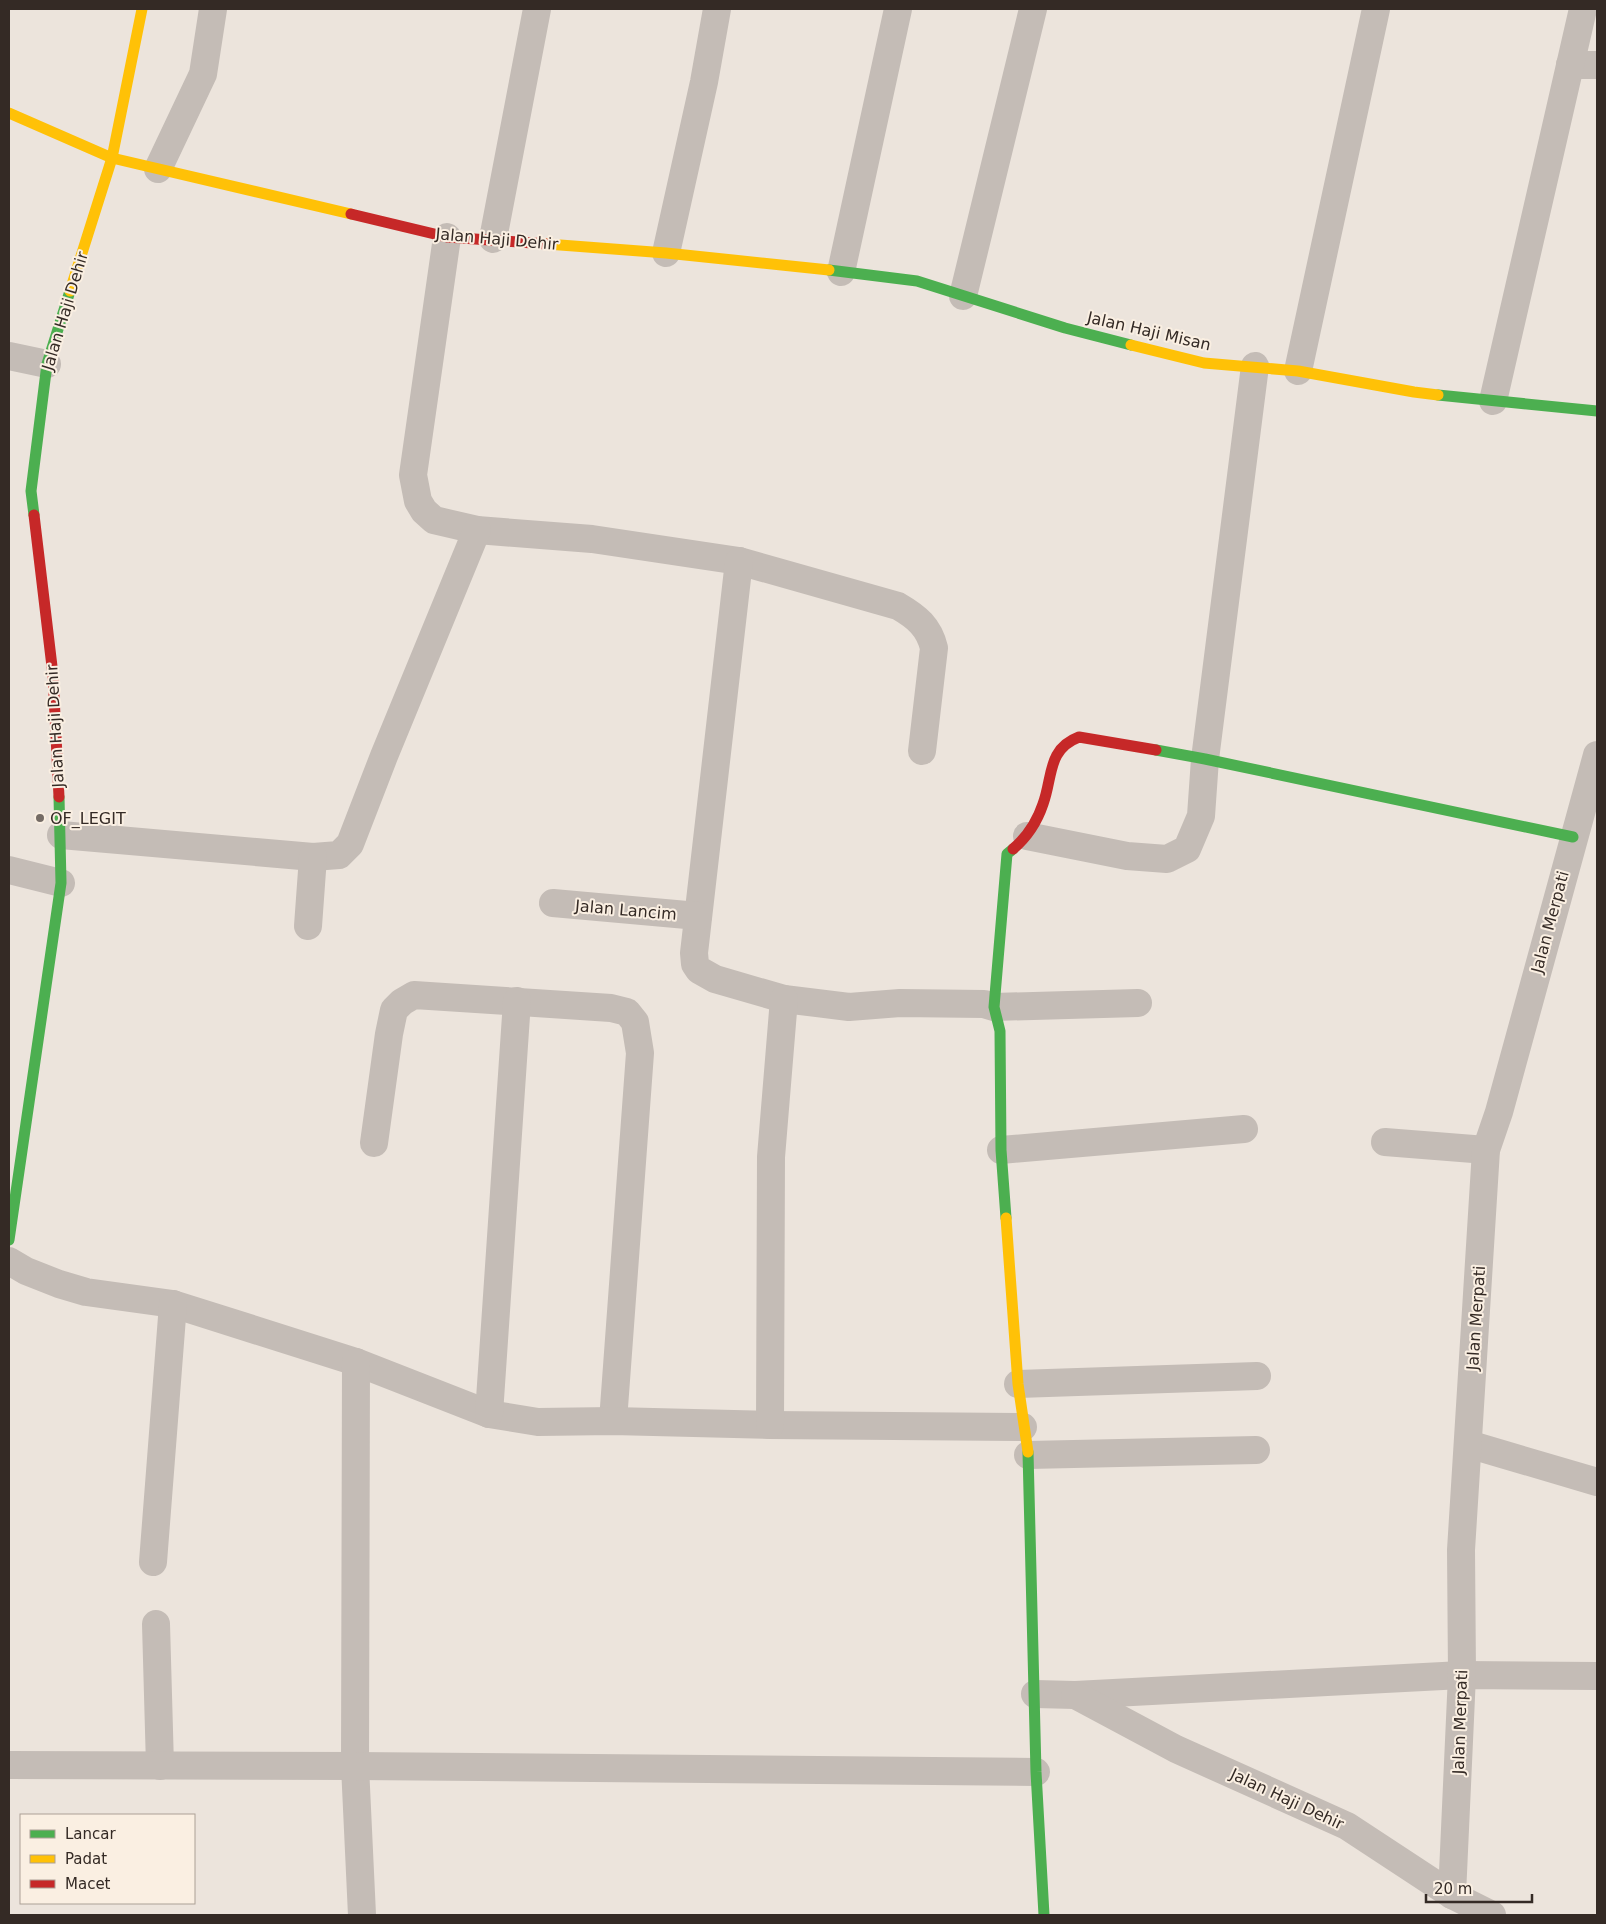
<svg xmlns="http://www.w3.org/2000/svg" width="1606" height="1924" viewBox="0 0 1606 1924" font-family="'DejaVu Sans',sans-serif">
	<rect width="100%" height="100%" fill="#ece4dc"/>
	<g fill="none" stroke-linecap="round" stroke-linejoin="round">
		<g stroke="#c4bcb6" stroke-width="28">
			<path d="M1570,65H1597"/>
			<path d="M158,169L203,74L213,9"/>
			<path d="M447,237L413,475L418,501L424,511L434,520L477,530L592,539L739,561L898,606C917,617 929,627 934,648L922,751"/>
			<path d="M493,239L537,9"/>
			<path d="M666,253L704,82L717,9"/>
			<path d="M841,272L898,9"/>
			<path d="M963,296L1033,9"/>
			<path d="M9,356L47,364"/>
			<path d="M1298,371L1376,9"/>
			<path d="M1493,401L1583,9"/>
			<path d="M739,561L694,953L695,964L699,970L715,979L784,999L849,1007L900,1003L984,1004L994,1007L1138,1003"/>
			<path d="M61,835L313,857L339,855L350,844L384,756L477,530"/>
			<path d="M1027,836L1127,856L1167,859L1187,849L1201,816L1205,759L1255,366"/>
			<path d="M9,870L61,883"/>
			<path d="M553,903L698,916"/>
			<path d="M308,926L313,857"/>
			<path d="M1385,1142L1486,1150"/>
			<path d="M374,1143L389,1034L394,1010L402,1002L414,995L611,1008L627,1012L635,1022L640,1053L613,1421"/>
			<path d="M1001,1150L1244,1129"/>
			<path d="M9,1261L26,1271L59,1284L86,1292L173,1304L356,1362L489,1414L538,1422L613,1421L770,1425L1023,1427"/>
			<path d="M356,1362L355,1766L362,1915"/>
			<path d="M1018,1384L1257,1376"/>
			<path d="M489,1414L517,1001"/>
			<path d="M770,1425L771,1157L784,999"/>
			<path d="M1468,1444L1597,1482"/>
			<path d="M1028,1455L1256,1450"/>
			<path d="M153,1562L173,1304"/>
			<path d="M156,1624L160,1766"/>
			<path d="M1035,1694L1075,1695L1462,1675L1597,1676"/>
			<path d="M1075,1695L1176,1749L1347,1826L1452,1895L1492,1915"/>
			<path d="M9,1765L355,1766L1036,1772"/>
			<path d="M1452,1895L1462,1675L1461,1550L1486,1150L1499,1112L1597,755"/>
		</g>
		<g stroke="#4caf50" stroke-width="11">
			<path d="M829,270L917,281L1065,328L1131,345"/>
			<path d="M1438,395L1597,411"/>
			<path d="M34,515L31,491L47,364L70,291"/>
			<path d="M1156,750L1205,759L1573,837"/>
			<path d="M1006,1218L1001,1150L1000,1031L994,1007L1007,854L1013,849"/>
			<path d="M9,1240L61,883L59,797"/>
			<path d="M1028,1452L1036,1772L1044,1915"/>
		</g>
		<g stroke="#ffc107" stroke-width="11">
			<path d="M9,113L112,158L351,214"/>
			<path d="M547,244L666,253L829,270"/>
			<path d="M70,291L112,158L142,9"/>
			<path d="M1131,345L1204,363L1298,371L1414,392L1438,395"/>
			<path d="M1006,1218L1018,1384L1028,1452"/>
		</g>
		<g stroke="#c62828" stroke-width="11">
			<path d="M351,214L447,237L547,244"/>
			<path d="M34,515L53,675L59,797"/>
			<path d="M1013,849C1027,837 1037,822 1043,804C1053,777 1047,749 1079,737L1156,750"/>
		</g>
	</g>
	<circle fill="#746b65" stroke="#faefe2" stroke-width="2" cx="40" cy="818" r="5"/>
	<g text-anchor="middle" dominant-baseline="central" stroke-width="4" stroke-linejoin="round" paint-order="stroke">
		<g font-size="16" fill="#342a25" stroke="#faefe2">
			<text transform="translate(497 239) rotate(5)">Jalan Haji Dehir</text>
			<text transform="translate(65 311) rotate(-73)">Jalan Haji Dehir</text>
			<text transform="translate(1149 331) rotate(13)">Jalan Haji Misan</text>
			<text transform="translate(55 726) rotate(-93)">Jalan Haji Dehir</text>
			<text transform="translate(626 910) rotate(5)">Jalan Lancim</text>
			<text transform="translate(1550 922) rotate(-75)">Jalan Merpati</text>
			<text transform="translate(1476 1318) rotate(-86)">Jalan Merpati</text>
			<text transform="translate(1460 1722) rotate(-88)">Jalan Merpati</text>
			<text transform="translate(1287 1799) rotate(25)">Jalan Haji Dehir</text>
		</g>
		<g font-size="16" fill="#342a25" stroke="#faefe2" text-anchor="start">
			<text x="50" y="818">OF_LEGIT</text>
		</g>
	</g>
	<rect width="1606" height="1924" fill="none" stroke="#342a25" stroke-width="20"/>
	<rect x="20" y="1814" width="175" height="90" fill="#faefe2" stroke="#aba096"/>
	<rect x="30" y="1830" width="25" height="8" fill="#4caf50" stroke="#aba096"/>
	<text x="65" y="1839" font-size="15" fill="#342a25">Lancar</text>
	<rect x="30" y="1855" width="25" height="8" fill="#ffc107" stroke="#aba096"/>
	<text x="65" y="1864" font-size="15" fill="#342a25">Padat</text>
	<rect x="30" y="1880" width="25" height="8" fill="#c62828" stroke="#aba096"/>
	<text x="65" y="1889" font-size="15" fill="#342a25">Macet</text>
	<path d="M1426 1894v8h106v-8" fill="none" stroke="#342a25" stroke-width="2.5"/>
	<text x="1434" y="1894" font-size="15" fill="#342a25" stroke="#faefe2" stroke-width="4" paint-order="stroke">20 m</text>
</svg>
